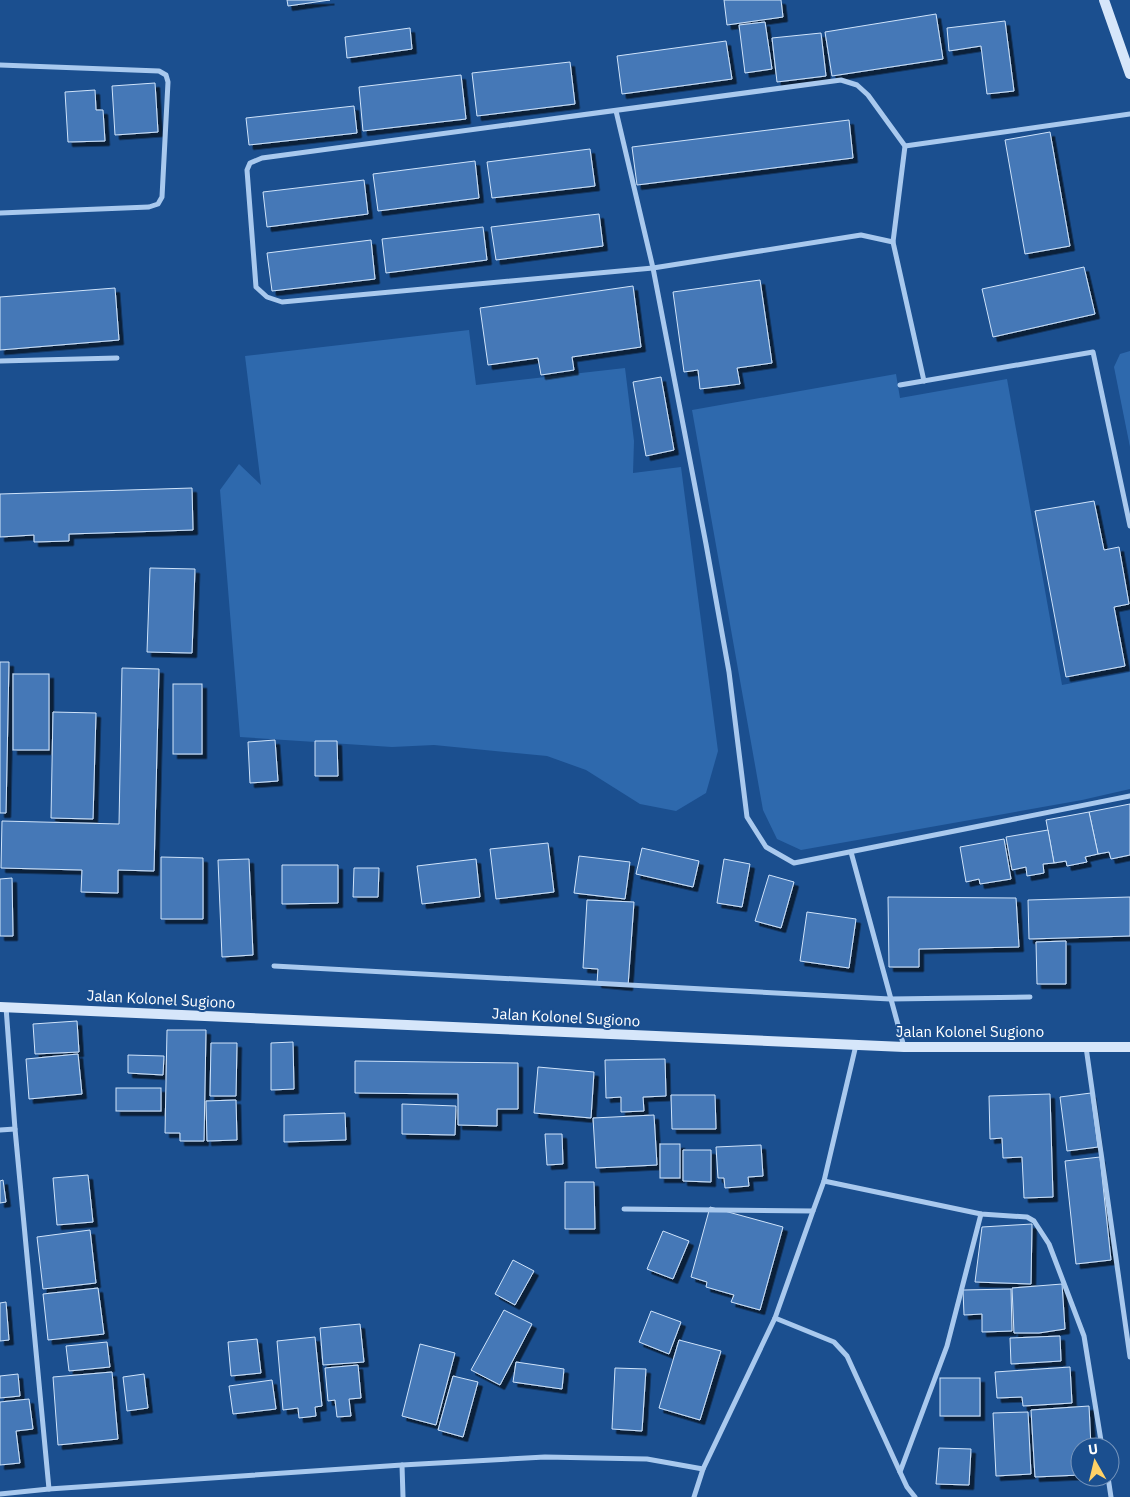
<svg xmlns="http://www.w3.org/2000/svg" width="1130" height="1497" viewBox="0 0 1130 1497" font-family="'IBM Plex Sans',sans-serif">
	<defs>
		<filter id="shadow"><feDropShadow dx="4.5" dy="4.5" stdDeviation="0" flood-color="#0009"/></filter>
	</defs>
	<rect width="100%" height="100%" fill="#1b4f8f"/>
	<g fill="#2e69ad">
		<path d="M469,330L476,385L625,368L634,441L633,473L681,467L718,751L706,793L676,811L640,804L586,770L547,756L434,745L392,747L240,737L220,490L239,464L261,485L245,356Z"/>
		<path d="M1130,351V447L1114,367L1120,354Z"/>
		<path d="M896,374L900,398L1007,379L1062,685L1130,672V789L1082,800L801,850L777,839L763,810L692,410Z"/>
	</g>
	<g fill="#4478b7" stroke="#cfe3fa" filter="url(#shadow)">
		<path d="M287,0H330L288,6Z"/>
		<path d="M724,0H781L783,17L727,25Z"/>
		<path d="M936,14L943,59L832,76L825,32Z"/>
		<path d="M1005,21L1014,91L987,94L981,46L949,51L947,28Z"/>
		<path d="M765,22L772,69L745,73L739,25Z"/>
		<path d="M410,28L412,49L347,58L345,37Z"/>
		<path d="M821,33L826,76L777,82L772,38Z"/>
		<path d="M726,41L732,79L622,94L617,56Z"/>
		<path d="M570,62L575,104L477,116L472,73Z"/>
		<path d="M461,75L466,119L363,131L359,87Z"/>
		<path d="M155,83L158,132L115,135L112,86Z"/>
		<path d="M95,90L96,110H103L105,141L68,142L65,92Z"/>
		<path d="M354,106L357,133L249,145L246,118Z"/>
		<path d="M849,120L853,158L637,185L632,147Z"/>
		<path d="M1050,132L1070,246L1025,254L1005,140Z"/>
		<path d="M590,149L595,186L492,198L487,162Z"/>
		<path d="M475,161L479,198L378,211L373,174Z"/>
		<path d="M364,180L368,214L267,227L263,192Z"/>
		<path d="M599,214L603,246L496,260L491,227Z"/>
		<path d="M483,227L487,260L386,273L382,239Z"/>
		<path d="M371,240L375,279L272,291L267,253Z"/>
		<path d="M1084,267L1095,314L993,337L982,289Z"/>
		<path d="M760,280L772,363L737,368L740,384L700,389L698,370L684,372L673,292Z"/>
		<path d="M633,286L641,347L572,357L574,370L541,375L538,358L488,365L480,308Z"/>
		<path d="M115,288L119,340L0,350V297Z"/>
		<path d="M661,377L674,450L646,456L633,382Z"/>
		<path d="M192,488L193,530L69,534V541L34,542V535L0,537V494Z"/>
		<path d="M1094,501L1104,550L1119,547L1129,604L1114,607L1125,666L1066,677L1035,511Z"/>
		<path d="M150,568L195,569L192,653L147,652Z"/>
		<path d="M0,662H9L6,813H0Z"/>
		<path d="M122,668L159,669L154,871L118,870V893L81,892L82,870L1,868L2,821L119,824Z"/>
		<rect x="13" y="674" width="36" height="76"/>
		<rect x="173" y="684" width="29" height="70"/>
		<path d="M53,712L96,713L93,819L51,818Z"/>
		<path d="M275,740L278,781L250,783L248,742Z"/>
		<path d="M315,741H337L338,776H315Z"/>
		<path d="M1130,804V855L1111,859L1109,852L1098,854L1089,812Z"/>
		<path d="M1089,812L1098,854L1085,857L1087,862L1067,866L1066,861L1054,863L1046,820Z"/>
		<path d="M1048,830L1054,863L1043,864L1044,873L1027,876L1026,867L1012,870L1006,837Z"/>
		<path d="M1004,839L1011,879L980,884L979,879L966,882L960,847Z"/>
		<path d="M548,843L554,892L496,899L490,849Z"/>
		<path d="M642,848L699,861L693,887L636,874Z"/>
		<path d="M579,856L630,862L625,899L574,893Z"/>
		<path d="M161,857L203,858V919H161Z"/>
		<path d="M249,859L253,955L222,957L218,860Z"/>
		<path d="M476,859L480,897L422,904L417,866Z"/>
		<path d="M724,859L750,864L742,907L717,903Z"/>
		<path d="M282,865H338V903L282,904Z"/>
		<path d="M354,868H379L378,897H353Z"/>
		<path d="M769,875L794,882L781,928L755,921Z"/>
		<path d="M12,878L13,936H0V879Z"/>
		<path d="M888,897L1016,898L1019,947L919,949V967H889Z"/>
		<path d="M1130,897V936L1029,939L1028,900Z"/>
		<path d="M587,900L634,902L628,986L597,983L598,969L583,968Z"/>
		<path d="M807,912L856,919L849,968L800,961Z"/>
		<path d="M1066,941V984H1037L1036,942Z"/>
		<path d="M77,1021L79,1052L35,1054L33,1024Z"/>
		<path d="M167,1030H206L204,1141H180V1133H165Z"/>
		<path d="M293,1042L294,1089L271,1090V1043Z"/>
		<path d="M211,1043H237L236,1096H210Z"/>
		<path d="M78,1054L82,1094L29,1099L26,1059Z"/>
		<path d="M128,1055L164,1056L163,1075L128,1073Z"/>
		<path d="M665,1059L666,1096L643,1097L644,1111L621,1112V1097L606,1098L605,1060Z"/>
		<path d="M355,1061L518,1063V1109H497V1126L458,1125V1094L355,1093Z"/>
		<path d="M538,1067L594,1072L591,1118L534,1113Z"/>
		<rect x="116" y="1088" width="45" height="23"/>
		<path d="M1091,1093L1098,1147L1067,1151L1060,1097Z"/>
		<path d="M1050,1094L1053,1197L1024,1198L1022,1157L1003,1158L1002,1138L990,1139L989,1096Z"/>
		<path d="M671,1095H715L716,1129H672Z"/>
		<path d="M236,1100L237,1140L207,1141L206,1101Z"/>
		<path d="M402,1104L456,1106L455,1135L402,1134Z"/>
		<path d="M345,1113L346,1140L284,1142V1115Z"/>
		<path d="M654,1115L657,1165L596,1168L593,1118Z"/>
		<path d="M545,1134H562L563,1164L547,1165Z"/>
		<rect x="660" y="1144" width="20" height="34"/>
		<path d="M761,1145L763,1176L748,1177L749,1186L725,1188L724,1178H718L716,1147Z"/>
		<path d="M683,1150H711V1182L683,1181Z"/>
		<path d="M1100,1157L1111,1260L1076,1264L1065,1161Z"/>
		<path d="M88,1175L93,1222L57,1225L53,1178Z"/>
		<path d="M3,1180L6,1202L0,1203V1181Z"/>
		<path d="M565,1182H594L595,1229H565Z"/>
		<path d="M710,1207L783,1227L760,1310L731,1302L734,1295L706,1287L707,1282L691,1277Z"/>
		<path d="M1032,1224L1031,1284L975,1282L982,1227Z"/>
		<path d="M90,1230L96,1283L43,1289L37,1237Z"/>
		<path d="M663,1231L689,1241L673,1279L647,1269Z"/>
		<path d="M513,1260L534,1271L515,1305L495,1294Z"/>
		<path d="M1062,1284L1065,1329L1039,1333H1014L1012,1288Z"/>
		<path d="M98,1288L104,1334L48,1340L43,1294Z"/>
		<path d="M1011,1289L1012,1331L982,1332V1314L964,1315L963,1290Z"/>
		<path d="M6,1302L9,1340L0,1341V1303Z"/>
		<path d="M504,1310L532,1324L500,1385L471,1370Z"/>
		<path d="M651,1311L681,1322L669,1354L639,1342Z"/>
		<path d="M360,1324L364,1362L323,1365L320,1328Z"/>
		<path d="M1060,1336L1061,1361L1011,1364L1010,1338Z"/>
		<path d="M315,1337L322,1406L315,1407L316,1416L299,1418L298,1408L283,1410L277,1341Z"/>
		<path d="M257,1339L261,1373L231,1376L228,1342Z"/>
		<path d="M679,1340L721,1351L700,1420L659,1408Z"/>
		<path d="M107,1342L110,1367L69,1371L66,1346Z"/>
		<path d="M420,1344L455,1353L436,1425L402,1416Z"/>
		<path d="M516,1362L564,1369L562,1389L513,1382Z"/>
		<path d="M358,1365L361,1398L349,1399L351,1416L337,1417L335,1400L328,1401L325,1368Z"/>
		<path d="M1070,1367L1072,1403L1023,1406L1022,1397L997,1398L995,1372Z"/>
		<path d="M615,1368L646,1369L642,1431L612,1429Z"/>
		<path d="M112,1372L118,1439L58,1445L53,1377Z"/>
		<path d="M18,1374L20,1396L0,1398V1376Z"/>
		<path d="M144,1374L148,1408L127,1411L123,1377Z"/>
		<path d="M453,1376L478,1382L463,1437L438,1430Z"/>
		<rect x="940" y="1378" width="40" height="38"/>
		<path d="M272,1380L276,1409L233,1414L229,1386Z"/>
		<path d="M29,1399L33,1429L16,1431L20,1463L0,1465V1402Z"/>
		<path d="M1089,1406L1091,1447H1080V1475L1035,1477L1031,1410Z"/>
		<path d="M1028,1412L1031,1474L996,1476L993,1413Z"/>
		<path d="M939,1448L971,1449L969,1485L936,1484Z"/>
	</g>
	<g fill="none" stroke-linecap="round" stroke-linejoin="round">
		<g stroke="#a9c9ee" stroke-width="5">
			<path d="M0,65L159,71L166,75L168,82L162,197L158,204L149,207L0,213"/>
			<path d="M841,80L857,85L868,95L905,146L893,242L861,235L653,268L282,302L267,297L256,287L247,170L250,163L262,158Z"/>
			<path d="M616,111L653,268L706,544L729,672L747,817L766,847L794,863L1130,796"/>
			<path d="M905,146L1130,114"/>
			<path d="M893,242L924,381"/>
			<path d="M0,361L117,358"/>
			<path d="M900,385L1093,352L1130,526"/>
			<path d="M851,852L904,1047"/>
			<path d="M274,966L890,999L1030,997"/>
			<path d="M6,1007L15,1129L49,1489"/>
			<path d="M1086,1047L1130,1357"/>
			<path d="M0,1130L15,1129"/>
			<path d="M824,1181L981,1214L1027,1217L1034,1221L1049,1244L1084,1336L1102,1447"/>
			<path d="M624,1209L813,1211"/>
			<path d="M775,1318L834,1342L847,1356L900,1472"/>
			<path d="M402,1465L403,1497"/>
			<path d="M1108,1477L1111,1497"/>
			<path d="M0,1494L49,1489L402,1465L545,1457L647,1459L703,1469"/>
			<path d="M694,1497L703,1469L775,1318L813,1211L824,1181L856,1045"/>
			<path d="M915,1497L907,1487L900,1472L947,1346L981,1214"/>
		</g>
		<g stroke="#d6e6fa" stroke-width="10">
			<path d="M1104,0L1130,74"/>
			<path d="M0,1007L904,1047H1130"/>
		</g>
	</g>
	<g text-anchor="middle" dominant-baseline="central" stroke-width="4" stroke-linejoin="round" paint-order="stroke">
		<g font-size="15" fill="#fff" stroke="#1b4f8f">
			<text transform="translate(161 999) rotate(3)">Jalan Kolonel Sugiono</text>
			<text transform="translate(566 1017) rotate(3)">Jalan Kolonel Sugiono</text>
			<text x="970" y="1031">Jalan Kolonel Sugiono</text>
		</g>
	</g>
	<g transform="translate(1095 1462) rotate(352)"><circle r="24" fill="#1b4f8f" stroke="#7695bc"/>
	<path d="M0-4L9 19L0 12L-9 19Z" fill="#ffd166"/>
	<text y="-8" font-size="14" font-weight="bold" text-anchor="middle" fill="#ffffff">U</text>
	</g>
</svg>
